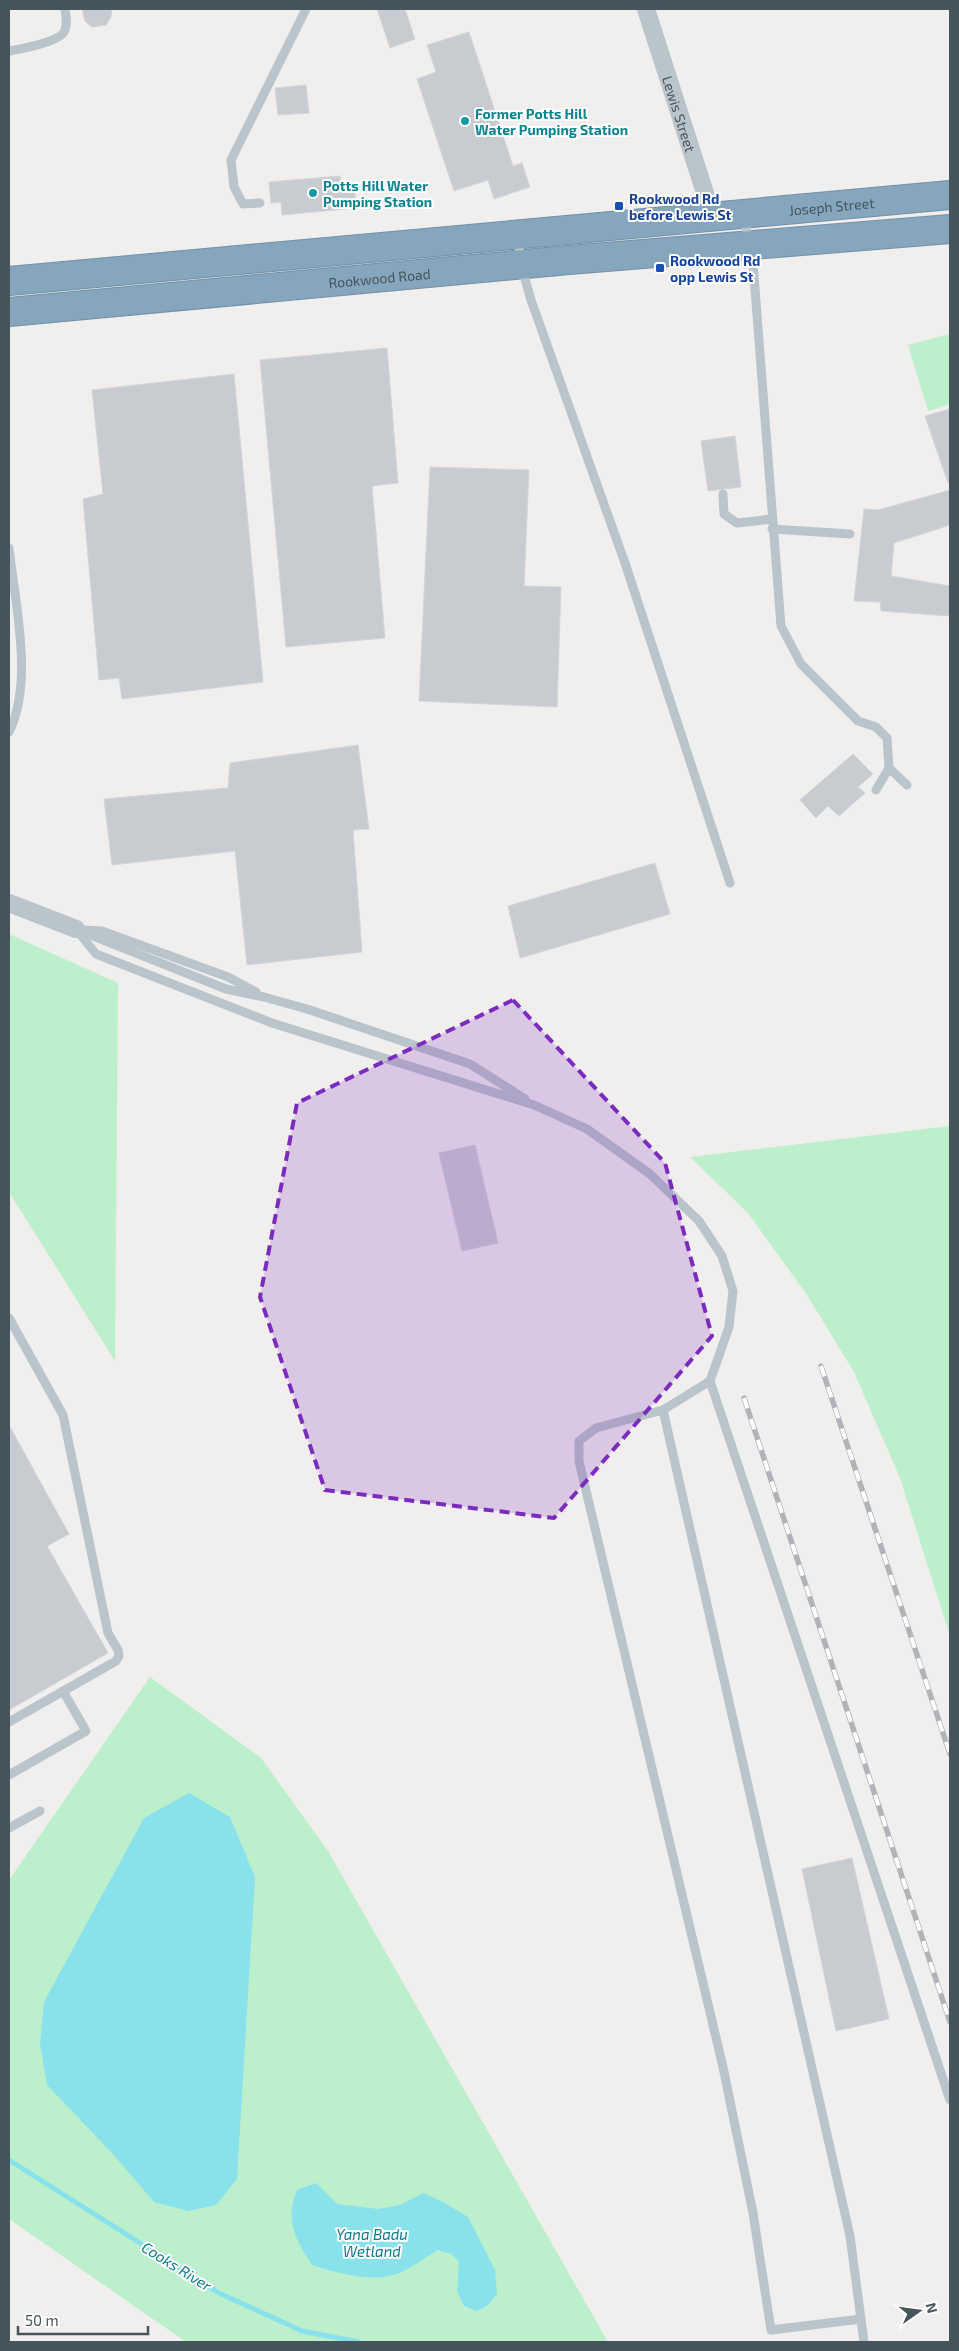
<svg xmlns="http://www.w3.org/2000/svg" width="959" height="2351" viewBox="0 0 959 2351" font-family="'Exo 2',sans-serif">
	<rect width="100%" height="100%" fill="#f1eeee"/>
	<g fill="#bcefcb">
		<path d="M950,334V404L928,411L908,345Z"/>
		<path d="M9,934L118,983L115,1361L9,1192Z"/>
		<path d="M950,1126V1636L900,1478L854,1372L807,1295L748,1213L690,1157Z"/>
		<path d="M150,1677L261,1758L328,1851L608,2342H186L9,2219V1880Z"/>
	</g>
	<g fill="#89e1ec">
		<path d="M189,1793L230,1817L255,1877L237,2179L216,2205L188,2211L154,2202L114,2155L47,2085L40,2043L44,2002L144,1818Z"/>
		<path d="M316,2183L337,2204L378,2209L400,2205L423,2193L443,2202L468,2217L495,2270L497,2294L487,2306L477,2311L464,2306L457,2291L459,2262L452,2254L438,2250C427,2256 407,2271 397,2274C371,2283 338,2273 312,2265C296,2240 284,2220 297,2190Z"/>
	</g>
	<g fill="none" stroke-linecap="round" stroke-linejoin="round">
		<path stroke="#89e1ec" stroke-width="5" d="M9,2160L219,2293L302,2331L359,2342"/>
	</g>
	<g fill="#c8ccd1" stroke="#d2d5da">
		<path d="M82,9H112L111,17L106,25L92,27L85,21Z"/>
		<path d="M377,9H405L415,39L390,48Z"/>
		<path d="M469,32L513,166L522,163L530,187L494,199L488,180L454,191L417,79L436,72L427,45Z"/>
		<path d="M306,85L309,113L278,115L275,88Z"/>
		<path d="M340,176L341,184L354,182L356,208L282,215L281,202L271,203L269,182Z"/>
		<path d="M387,348L398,483L372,486L385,638L286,647L260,360Z"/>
		<path d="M234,374L263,682L122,699L119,678L99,680L83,499L103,494L92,390Z"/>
		<path d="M950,409V482L948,483L925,416Z"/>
		<path d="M735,436L741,487L708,491L701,441Z"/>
		<path d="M430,467L529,470L524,586L561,587L557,707L419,701Z"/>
		<path d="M950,490V525L894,543L891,576L950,586V616L881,611L880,602L854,601L864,509L878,510Z"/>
		<path d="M358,745L369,829L353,830L362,952L247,965L235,851L112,865L104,799L228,788L230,763Z"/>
		<path d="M853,754L873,774L858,787L865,793L839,816L828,806L816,818L800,800Z"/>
		<path d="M655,863L670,914L520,958L508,906Z"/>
		<path d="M475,1145L498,1243L462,1251L439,1153Z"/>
		<path d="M9,1425L69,1534L47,1546L108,1653L9,1710Z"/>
		<path d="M852,1858L889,2019L836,2031L802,1869Z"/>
	</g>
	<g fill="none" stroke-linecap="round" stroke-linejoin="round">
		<defs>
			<g id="highway">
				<path id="s2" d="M9,281L950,195"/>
				<path id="s3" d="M9,312L569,260L950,229"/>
			</g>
		</defs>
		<use href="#highway" stroke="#7191a9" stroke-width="30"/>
		<g stroke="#b9c4cb" stroke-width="9">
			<path d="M9,51C21,49 58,42 64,32C68,25 66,17 65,9"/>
			<path d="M260,203L243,204L234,187L231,160L306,9"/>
			<path d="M744,217L753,263L781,626L801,664L858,721L876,727L887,738L889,768L907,785"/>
			<path d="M518,238L521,265L531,300L625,563L730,883"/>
			<path d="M723,494L724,514L737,523L772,519"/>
			<path d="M772,529L850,534"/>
			<path d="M9,548C15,603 34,682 9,732"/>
			<path d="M876,790L889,768"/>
			<path d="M76,929L96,954L272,1023L534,1105L587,1129L650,1174L699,1221L722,1256L733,1291L729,1327L710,1381L950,2100"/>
			<path d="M78,930L226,989L264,997L307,1009L470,1064L525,1099"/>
			<path d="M84,930L102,931L228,977L256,992"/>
			<path d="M9,1318L63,1415L108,1633L118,1650L119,1656L116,1661L9,1722"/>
			<path d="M710,1381L663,1410L850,2236L864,2342"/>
			<path d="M663,1410L596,1428L579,1441V1461L723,2067L753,2213L771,2330L861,2319"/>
			<path d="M9,1775L86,1731L63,1691"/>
			<path d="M9,1828L40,1811"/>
		</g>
		<g stroke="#b9c4cb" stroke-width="18">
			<path id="s1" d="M646,9L713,218"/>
			<path d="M9,903L76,929"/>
		</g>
		<use href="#highway" stroke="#85a6bd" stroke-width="28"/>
		<defs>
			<g id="rail">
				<path d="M821,1366L950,1754"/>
				<path d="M744,1398L950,2022"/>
			</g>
		</defs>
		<use href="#rail" stroke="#b0b4b9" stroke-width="5.5"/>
		<use href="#rail" stroke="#fff" stroke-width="4" stroke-dasharray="11" stroke-linecap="butt"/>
	</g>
	<path fill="#7b2cbf" fill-opacity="0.2" stroke="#7b2cbf" stroke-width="4" stroke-dasharray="10 6" stroke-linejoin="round" d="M513,1000L665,1163L712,1336L554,1518L325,1490L260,1297L297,1103Z"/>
	<g fill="#0f9aa8" stroke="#fff" stroke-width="2">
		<circle cx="465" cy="121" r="5"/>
		<circle cx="313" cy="193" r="5"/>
	</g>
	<g fill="#1a4fb4" stroke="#fff" stroke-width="2">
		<rect x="614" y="201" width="10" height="10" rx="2.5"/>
		<rect x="655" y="263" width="10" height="10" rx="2.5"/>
	</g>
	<g text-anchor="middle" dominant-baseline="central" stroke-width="4" stroke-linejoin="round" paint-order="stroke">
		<g font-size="14" font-weight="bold" fill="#0d838f" stroke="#fff" text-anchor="start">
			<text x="475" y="113">Former Potts Hill<tspan x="475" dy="16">Water Pumping Station</tspan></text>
			<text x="323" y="185">Potts Hill Water<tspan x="323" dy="16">Pumping Station</tspan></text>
		</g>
		<g font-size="14" fill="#46545c" stroke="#fff">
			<text stroke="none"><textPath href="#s1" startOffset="110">Lewis Street</textPath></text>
			<text stroke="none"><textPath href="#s2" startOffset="826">Joseph Street</textPath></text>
			<text stroke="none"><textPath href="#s3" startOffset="372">Rookwood Road</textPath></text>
		</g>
		<g font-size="14" font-weight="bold" fill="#164399" stroke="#fff" text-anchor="start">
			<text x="629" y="198">Rookwood Rd<tspan x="629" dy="16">before Lewis St</tspan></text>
			<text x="670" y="260">Rookwood Rd<tspan x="670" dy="16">opp Lewis St</tspan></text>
		</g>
		<g font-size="15" font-style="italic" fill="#0d7d8b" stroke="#fff">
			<text x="372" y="2234">Yana Badu<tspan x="372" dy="17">Wetland</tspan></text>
			<text transform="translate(177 2266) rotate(32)">Cooks River</text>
		</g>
	</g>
	<rect width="959" height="2351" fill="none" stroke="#46545c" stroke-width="20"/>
	<g transform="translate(919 2311) rotate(76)" stroke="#ffffff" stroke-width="4" paint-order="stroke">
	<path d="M0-4L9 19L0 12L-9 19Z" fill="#46545c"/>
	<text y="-8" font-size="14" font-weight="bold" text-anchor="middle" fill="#46545c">N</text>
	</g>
	<path d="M18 2326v8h130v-8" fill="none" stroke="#46545c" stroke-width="2.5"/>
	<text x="25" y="2326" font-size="15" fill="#46545c" stroke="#ffffff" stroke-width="4" paint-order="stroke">50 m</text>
</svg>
